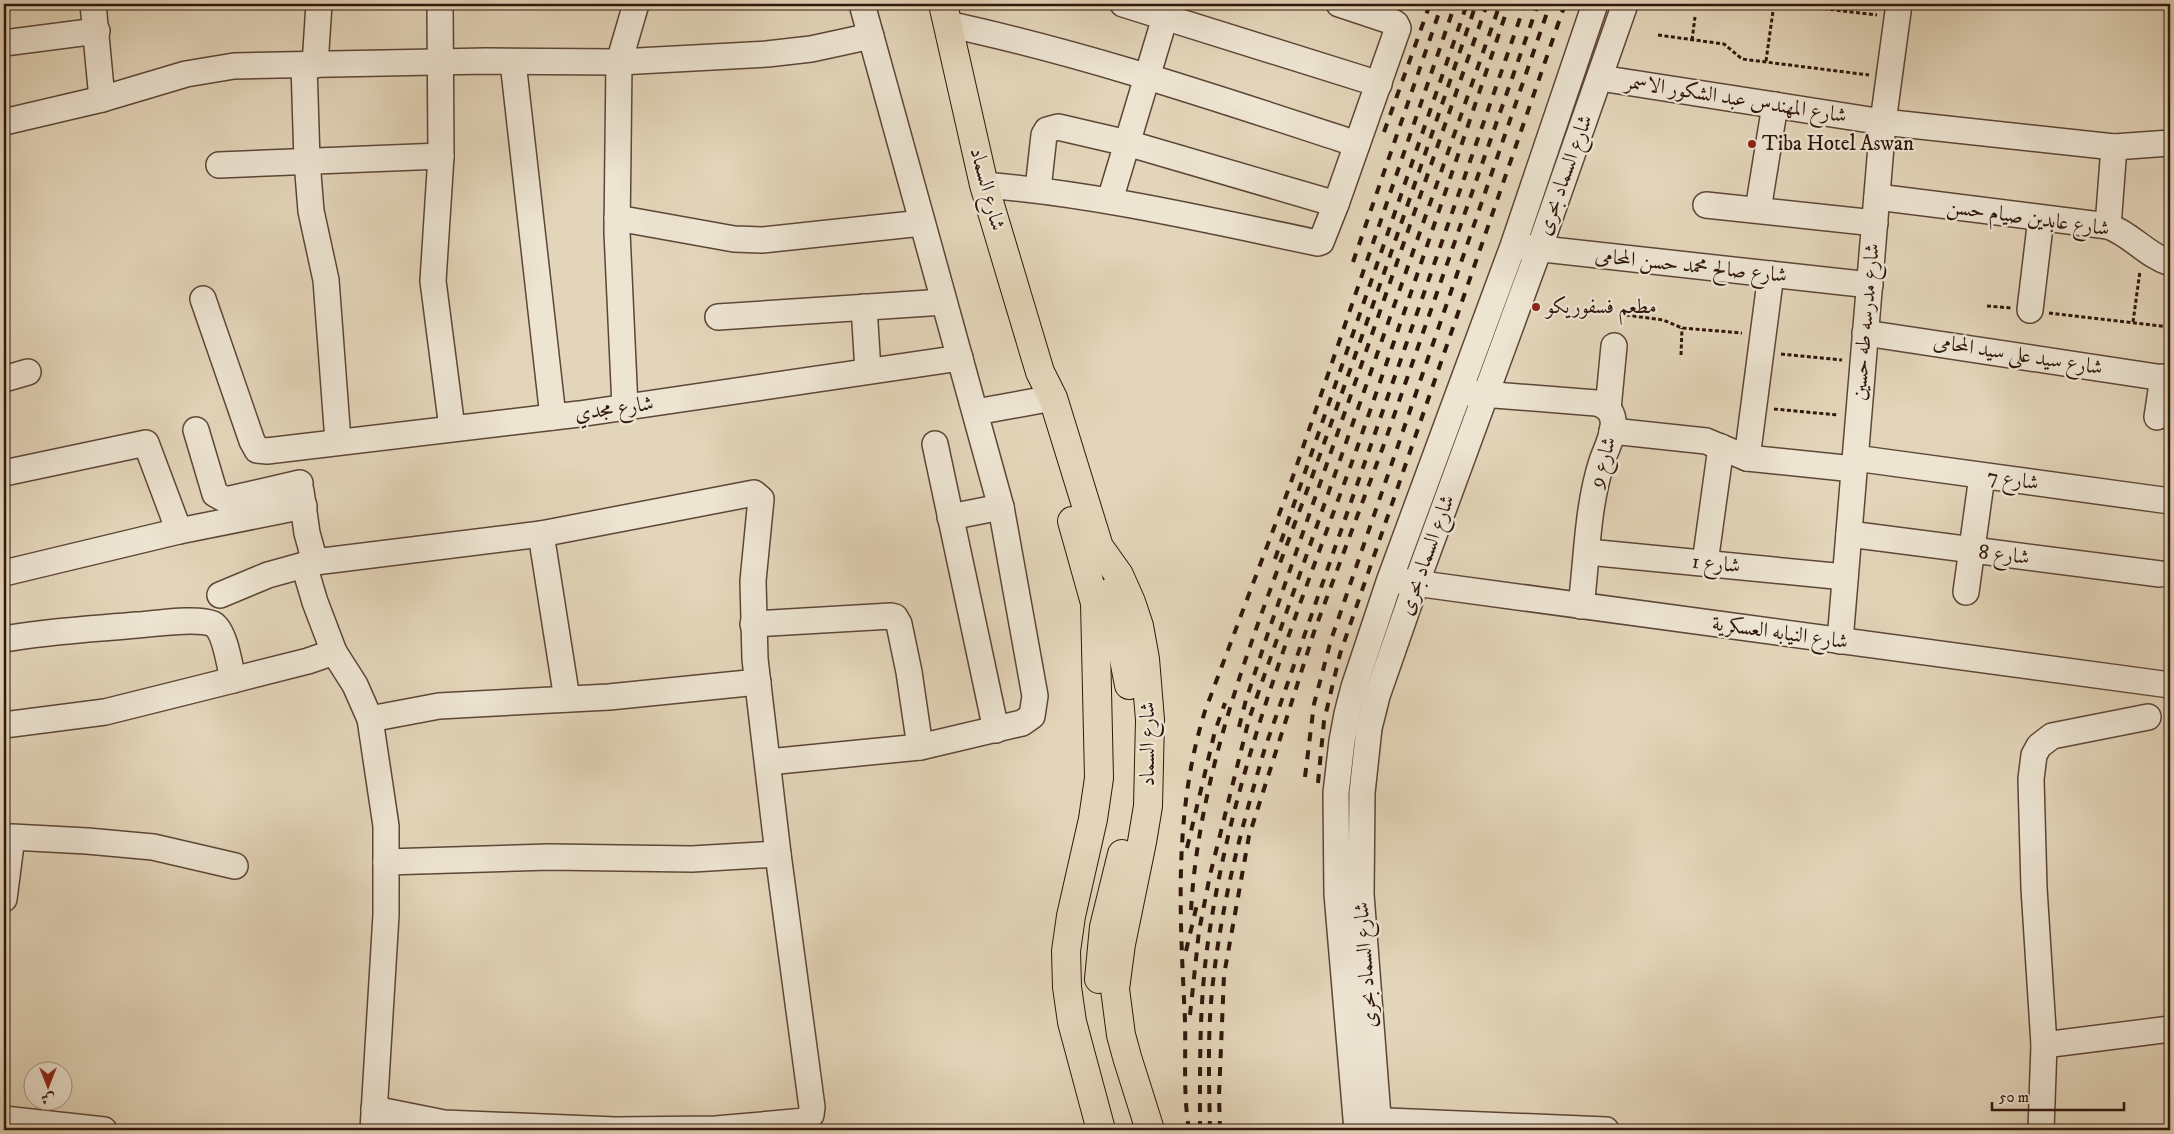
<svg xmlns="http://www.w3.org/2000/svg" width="2174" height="1134" viewBox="0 0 2174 1134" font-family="'IM FELL DW Pica',Amiri,serif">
	<rect width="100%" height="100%" fill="#e3d5b9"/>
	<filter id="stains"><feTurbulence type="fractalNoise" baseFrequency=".004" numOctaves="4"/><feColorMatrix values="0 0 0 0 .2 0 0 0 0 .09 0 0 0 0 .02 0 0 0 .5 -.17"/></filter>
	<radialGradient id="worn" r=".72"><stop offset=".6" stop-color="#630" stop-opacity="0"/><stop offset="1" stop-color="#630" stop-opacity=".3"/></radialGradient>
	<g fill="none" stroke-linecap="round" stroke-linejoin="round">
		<defs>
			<g id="minor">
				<path d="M93,4L102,99"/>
				<path d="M440,4L441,156L433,281L452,428"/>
				<path d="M1123,4L1379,84"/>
				<path d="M947,24C1087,54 1222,100 1357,144"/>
				<path d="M4,43L97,31"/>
				<path d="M513,62L553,417"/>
				<path d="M304,65L307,161L311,211L326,280L338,441"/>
				<path d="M315,65L319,4"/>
				<path d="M1600,78L1883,122L2114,147L2170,143"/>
				<path d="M4,122L102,99L186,74L234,66L487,61L619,62L767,54L811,49L871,36"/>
				<path d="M219,165L441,156"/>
				<path d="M984,185C1097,194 1207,220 1318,243L1321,242L1336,204L1398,28L1396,24L1393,22L1339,4"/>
				<path d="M1038,189L1044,135L1047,130L1058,127L1127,143L1336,204"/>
				<path d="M1877,197L2108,226C2131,234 2146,255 2170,263"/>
				<path d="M1110,200L1169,4"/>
				<path d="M1706,205L1875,223"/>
				<path d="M1758,210L1775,105"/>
				<path d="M617,218L734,239L762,240L922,223"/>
				<path d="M2108,226L2114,147"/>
				<path d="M1524,247L1870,285"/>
				<path d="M203,299L252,441L257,450L267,451L579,414L960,358"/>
				<path d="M864,307L868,371"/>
				<path d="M2030,310L2041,218"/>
				<path d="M718,317L944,302"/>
				<path d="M1865,333L2170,379"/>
				<path d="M4,379L28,372"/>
				<path d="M1469,393L1596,403C1605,405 1612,410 1613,420C1615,433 1606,449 1602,461C1587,507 1587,559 1581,606"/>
				<path d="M625,407L617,232L619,62L636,4"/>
				<path d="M1608,409L1614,346"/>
				<path d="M976,412L1053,398"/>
				<path d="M2157,417L2163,377"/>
				<path d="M196,430L215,494L226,500L300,483"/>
				<path d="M1612,431L1706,441L1747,458L1854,469"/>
				<path d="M935,444L996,730"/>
				<path d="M1747,458L1771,274"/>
				<path d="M1855,458L2170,501"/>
				<path d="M4,473L146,443L179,531"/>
				<path d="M301,491L307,533L315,562"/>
				<path d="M950,517L1001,507"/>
				<path d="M541,534L567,699"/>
				<path d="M1849,534L2160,574"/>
				<path d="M1588,552L1845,577"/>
				<path d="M1705,563L1721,447"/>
				<path d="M304,565L315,602L334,652"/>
				<path d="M4,573L179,531L304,506"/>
				<path d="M1400,581L2170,685"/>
				<path d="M1966,592L1982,476"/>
				<path d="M220,595L268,575L315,562L541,534L754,493L761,499L753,581L755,659L778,854L812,1107L811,1115L805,1121L716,1129L615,1130L444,1123L374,1109"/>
				<path d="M753,624L891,616L895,617L899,624L909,672L920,747"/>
				<path d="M4,639C48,631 92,629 137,625C154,624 197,617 213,624C225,631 230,667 233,680"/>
				<path d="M1840,641L1883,122L1899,4"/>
				<path d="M370,719L439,706L609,697L758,682"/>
				<path d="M4,725L105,712L233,680L308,661L334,652L355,685L370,719L386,826V915L373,1130"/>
				<path d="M768,762L920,747L1022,723L1032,716L1035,696L1001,507L862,4"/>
				<path d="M386,862L549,857L692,859L778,854"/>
				<path d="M4,899L12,837L87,841L153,847L235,866"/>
				<path d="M2044,1045L2170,1029"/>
				<path d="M4,1119L104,1130"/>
				<path d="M1363,1120L1606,1130"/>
				<path d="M1357,1130L1337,894L1336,793L1342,741L1347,714L1354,687L1390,579L1513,246L1595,4"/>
				<path d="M1379,1130L1361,894L1362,793L1369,728L1377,696L1416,584L1539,249L1625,4"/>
				<path d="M2041,1130L2044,1045L2034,888L2031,779L2034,755L2039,746L2052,736L2148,717"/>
			</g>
			<g id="highway">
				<path d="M943,4L984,185L1040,372L1053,398L1099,547L1119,575L1131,602L1139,626L1145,659L1150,720L1148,806L1142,842L1121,944L1115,989L1121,1035L1127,1057L1150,1130"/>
				<path d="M1072,521L1095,603L1099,778L1093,819L1071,916L1066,951L1067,987L1072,1022L1101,1130"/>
				<path d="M1111,592L1129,685"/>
				<path d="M1099,979L1104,927L1122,854"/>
			</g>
		</defs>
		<use href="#minor" stroke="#5d4637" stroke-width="28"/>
		<use href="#highway" stroke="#30170c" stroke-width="30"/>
		<g stroke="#30170c" stroke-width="3" stroke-dasharray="4 2.5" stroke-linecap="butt">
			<path d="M1785,4L1877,15"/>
			<path d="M1658,35L1724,44L1742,59L1869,75"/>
			<path d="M1692,40L1695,17"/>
			<path d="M1766,61L1774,4"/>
			<path d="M1987,306L2011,308"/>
			<path d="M2049,313L2170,327"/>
			<path d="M1626,315L1663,320L1682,328L1742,333"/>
			<path d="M2133,322L2140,271"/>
			<path d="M1781,354L1842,360"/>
			<path d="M1681,355L1682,328"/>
			<path d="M1774,409L1838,415"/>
		</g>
		<use href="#minor" stroke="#ede4d2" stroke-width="25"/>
		<use href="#highway" stroke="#e3d5b9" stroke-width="28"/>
		<g stroke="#30170c" stroke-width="4" stroke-dasharray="9 9" stroke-linecap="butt">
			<path d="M1384,132L1430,4"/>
			<path d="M1353,262L1442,4"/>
			<path d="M1275,559L1467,4"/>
			<path d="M1239,727L1246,700L1268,633L1487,4"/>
			<path d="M1305,777L1314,704L1331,640L1550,4"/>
			<path d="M1318,783L1324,721L1340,654L1565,4"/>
			<path d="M1187,848L1215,731L1225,703"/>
			<path d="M1191,910C1200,758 1262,615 1313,474C1369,318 1423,161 1476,4"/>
			<path d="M1186,951L1198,900"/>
			<path d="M1190,1015L1199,931L1210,875L1249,719L1500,4"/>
			<path d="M1189,1130C1183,1093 1186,1058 1185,1020C1180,916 1173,813 1205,711L1289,488L1455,4"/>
			<path d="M1200,1130C1200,1068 1199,1004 1208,942C1232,772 1298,611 1356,451C1408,302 1459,153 1509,4"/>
			<path d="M1210,1130C1209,1079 1207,1025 1214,974C1223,897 1243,822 1265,748L1525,4"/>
			<path d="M1220,1130L1219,1095L1224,975L1249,836L1314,632L1383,447L1538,4"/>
		</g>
	</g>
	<g fill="#8f2418" stroke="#ede4d2" stroke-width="2">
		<circle cx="1752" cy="144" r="5"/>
		<circle cx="1536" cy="307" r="5"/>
	</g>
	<g text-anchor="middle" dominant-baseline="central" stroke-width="4.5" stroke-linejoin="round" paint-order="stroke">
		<g font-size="21" fill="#30170c" stroke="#ede4d2">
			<text transform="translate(1736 99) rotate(9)">شارع المهندس عبد الشكور الاسمر</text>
			<text transform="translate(1565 175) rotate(-70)">شارع السماد بحرى</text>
			<text transform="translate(987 189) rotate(75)">شارع السماد</text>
			<text transform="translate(2028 218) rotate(8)">شارع عابدين صيام حسن</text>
			<text transform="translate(1691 266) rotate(6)">شارع صالح محمد حسن المحامى</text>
			<text transform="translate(1866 322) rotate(-85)">شارع مدرسه طه حسين</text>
			<text transform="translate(2018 355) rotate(9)">شارع سيد على سيد المحامى</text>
			<text transform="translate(614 409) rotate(-8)">شارع مجدي</text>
			<text transform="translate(1603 462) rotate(-74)">شارع 9</text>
			<text transform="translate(2013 480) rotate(8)">شارع 7</text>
			<text transform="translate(1427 555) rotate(-70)">شارع السماد بحرى</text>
			<text transform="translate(2004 555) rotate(7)">شارع 8</text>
			<text transform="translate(1716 564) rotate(6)">شارع 1</text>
			<text transform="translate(1780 633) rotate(8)">شارع النيابه العسكرية</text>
			<text transform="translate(1148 744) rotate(-90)">شارع السماد</text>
			<text transform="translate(1366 965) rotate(-94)">شارع السماد بحرى</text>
		</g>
		<g font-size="21" fill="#30170c" stroke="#ede4d2" text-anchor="start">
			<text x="1762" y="144">Tiba Hotel Aswan</text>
			<text x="1546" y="307">مطعم فسفوريكو</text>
		</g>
	</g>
	<rect width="2174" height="1134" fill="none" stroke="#e3d5b9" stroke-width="20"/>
	<rect x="5" y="5" width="2164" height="1124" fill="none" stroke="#30170c" stroke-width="2.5"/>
	<rect x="10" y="10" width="2154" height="1114" fill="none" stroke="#30170c"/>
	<g transform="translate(48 1086) rotate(180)"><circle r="24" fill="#ede4d2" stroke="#a19283"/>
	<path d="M0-4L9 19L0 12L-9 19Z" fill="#8f2418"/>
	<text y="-8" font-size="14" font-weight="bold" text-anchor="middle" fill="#30170c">ش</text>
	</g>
	<path d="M1992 1102v8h132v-8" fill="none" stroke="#30170c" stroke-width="2.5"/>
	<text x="1999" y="1102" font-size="15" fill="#30170c" stroke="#ede4d2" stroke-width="4" paint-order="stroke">50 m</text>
	<rect width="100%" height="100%" filter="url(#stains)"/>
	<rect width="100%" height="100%" fill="url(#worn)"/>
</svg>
